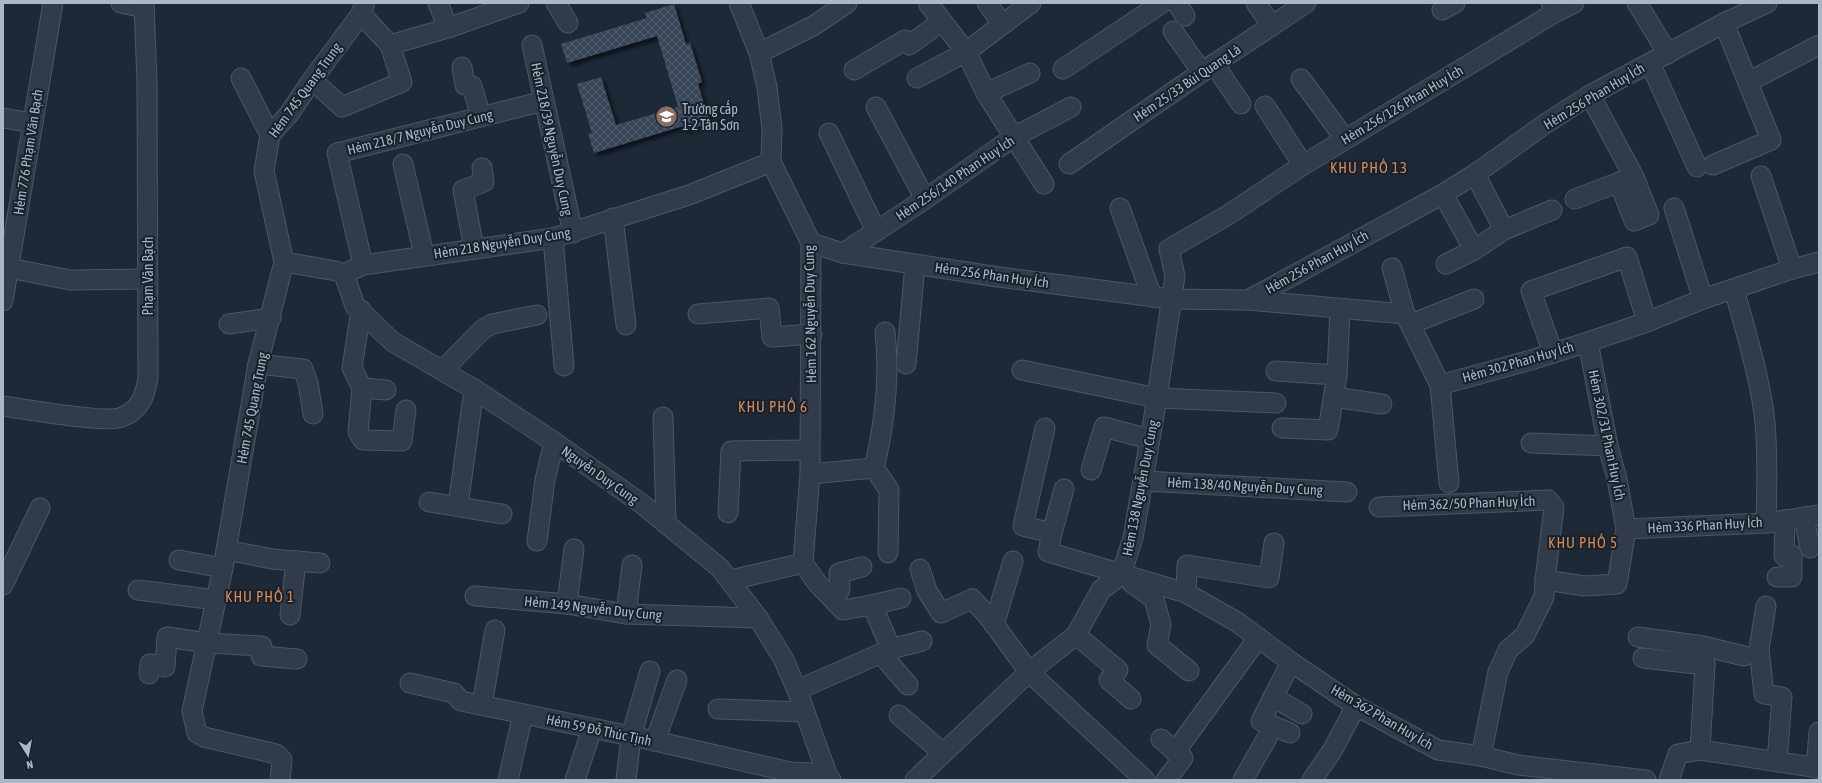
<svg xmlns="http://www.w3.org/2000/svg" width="1822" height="783" viewBox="0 0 1822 783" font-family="'Asap Condensed',sans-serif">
	<defs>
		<pattern id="building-cross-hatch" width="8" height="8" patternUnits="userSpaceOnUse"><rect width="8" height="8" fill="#394759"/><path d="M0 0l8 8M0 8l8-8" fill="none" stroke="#535f6f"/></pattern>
		<filter id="shadow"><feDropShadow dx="3.5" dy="3.5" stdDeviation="2" flood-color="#0009"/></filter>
	</defs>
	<rect width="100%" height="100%" fill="#1e2938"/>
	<path fill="url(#building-cross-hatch)" filter="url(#shadow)" d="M674,4L686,44L690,43L702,82L698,84L710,123L684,131L683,126L594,153L588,134L592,133L577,84L601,77L616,125L678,107L657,36L567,63L561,44L647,18L645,13Z"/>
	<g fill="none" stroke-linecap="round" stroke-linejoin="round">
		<defs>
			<g id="minor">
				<path d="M121,3L144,8"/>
				<path d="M438,3L448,28"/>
				<path d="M556,3L568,23"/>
				<path d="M928,3L966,52L986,93L1044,184"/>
				<path d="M987,3L1002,24"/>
				<path d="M1177,3L1185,16"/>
				<path d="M1256,3L1272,26"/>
				<path d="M1551,3L1556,12L1574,3"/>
				<path d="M1637,3L1668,54"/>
				<path d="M1442,10L1455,3"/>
				<path d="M361,14L390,45L448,28L519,3"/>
				<path d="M1173,31L1202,72"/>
				<path d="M532,45L573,233"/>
				<path d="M759,53L813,26L847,3"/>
				<path d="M1650,63L1697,167"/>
				<path d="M1214,64L1241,104"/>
				<path d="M462,67L465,85L472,86L481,117"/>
				<path d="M1063,69L1162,3"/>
				<path d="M854,70L905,40L909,45L941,22"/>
				<path d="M241,78L270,135"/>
				<path d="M917,78L966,52L1031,3"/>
				<path d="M1301,79L1345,139"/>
				<path d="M312,80L342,107L402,82L390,45"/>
				<path d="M1748,82L1819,45"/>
				<path d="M986,93L1030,73"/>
				<path d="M1590,95L1634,177L1649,215L1634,221L1619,182"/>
				<path d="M1265,106L1303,165"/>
				<path d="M876,107L925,199"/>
				<path d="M3,118L33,123"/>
				<path d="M829,133L876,231"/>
				<path d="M403,164L424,255"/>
				<path d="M1069,164L1202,72L1306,3"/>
				<path d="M1713,165L1771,140L1724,23"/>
				<path d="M1475,174L1504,230L1552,210"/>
				<path d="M1761,176L1792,269"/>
				<path d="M1443,194L1474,250"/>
				<path d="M1575,199L1630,178"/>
				<path d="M1120,208L1152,297"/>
				<path d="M1674,208L1703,299"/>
				<path d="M613,218L626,325"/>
				<path d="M553,238L564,366"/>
				<path d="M811,243L843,253L999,277L1170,299L1248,300L1443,194L1475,174L1545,124L1590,95L1724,23L1767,3"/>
				<path d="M474,249L463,190L484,182L482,168"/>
				<path d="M843,253L925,199L1014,137L1071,107"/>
				<path d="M284,262L336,271L344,274L355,306L393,342L474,389L554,442L642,504L720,568L758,618L783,658L797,690L827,774L831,780"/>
				<path d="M1446,264L1474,250L1504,230"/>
				<path d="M363,265L337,153L544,101"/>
				<path d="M9,268L70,280L148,279"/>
				<path d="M1392,268L1405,314"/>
				<path d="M344,274L363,265L553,238L689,195L771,162"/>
				<path d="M1734,289C1746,333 1760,377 1765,422C1768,456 1767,489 1766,523"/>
				<path d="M1248,300L1405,314L1440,385L1531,360L1588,342L1647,322L1703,299L1792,269L1819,262"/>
				<path d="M3,301L53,3"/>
				<path d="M361,310L352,368L362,388L358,432L363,440L402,441L406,410"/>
				<path d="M698,314L769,308L772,337L812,334"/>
				<path d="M229,324L271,318"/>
				<path d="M1411,324L1474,299"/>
				<path d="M885,332C890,378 885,423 874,468L889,490L888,553"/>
				<path d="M1553,353L1531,291L1627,257L1647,322"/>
				<path d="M258,364L303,369L308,383L313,414"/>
				<path d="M906,364L915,265"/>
				<path d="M443,370L482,330L492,324L537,315"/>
				<path d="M1022,370L1157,398L1276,403"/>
				<path d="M1276,371L1337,375"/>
				<path d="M1440,385L1449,483"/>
				<path d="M362,388L386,390"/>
				<path d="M1333,397L1382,404"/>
				<path d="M3,406C25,409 107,424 122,417C140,410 145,396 148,378L147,83L144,3"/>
				<path d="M663,417L666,523"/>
				<path d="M1045,428L1023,526L1052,533L1048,552L1186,593L1237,622L1291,662L1356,706L1438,750L1481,756L1518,765L1646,780"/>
				<path d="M1282,428L1328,430L1337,375L1340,309"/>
				<path d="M1531,443L1608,446"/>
				<path d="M1091,470L1104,427L1149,439"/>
				<path d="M810,474L874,468"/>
				<path d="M1144,481L1347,492"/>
				<path d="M429,502L502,514"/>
				<path d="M458,506L474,389"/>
				<path d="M1379,507L1548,500L1554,507L1545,580"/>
				<path d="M728,513L731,451L810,450"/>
				<path d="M1804,517L1810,548"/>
				<path d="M1626,529L1766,523L1819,515"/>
				<path d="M1052,533L1064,489"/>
				<path d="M537,541L545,480L554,442"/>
				<path d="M226,550L272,559L320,563"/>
				<path d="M179,560L223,568"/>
				<path d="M803,563L817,583L843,610L872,605L891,649"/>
				<path d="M920,569L927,591L941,613L972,599L988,616L1029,672L1145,780"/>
				<path d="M1777,577H1792V555L1784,556L1785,520"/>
				<path d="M731,580L803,563L810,474L811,243L771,162L772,129L767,87L759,53L739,3"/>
				<path d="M1132,583L1154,599L1161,625L1157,645L1189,671"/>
				<path d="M3,585L40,508"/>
				<path d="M138,590L216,600"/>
				<path d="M828,593L840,590L839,573L862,567"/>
				<path d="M1186,593L1187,565L1269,578L1274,543"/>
				<path d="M475,596L567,604L626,614L758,618"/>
				<path d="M567,604L574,549"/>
				<path d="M872,605L901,598"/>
				<path d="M1766,606L1759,649L1764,694L1782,697L1777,762"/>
				<path d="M626,614L632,565"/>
				<path d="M290,615L296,561"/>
				<path d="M994,625L1013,561"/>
				<path d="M1076,635L1118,670L1109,680L1131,699"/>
				<path d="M1638,637L1703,646"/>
				<path d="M882,655L908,685"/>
				<path d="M1643,658L1705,665"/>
				<path d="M149,674L150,664L165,667L167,637L208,643L262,646L261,656L297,659"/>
				<path d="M410,683L454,693L461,701L655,741L790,772"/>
				<path d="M797,690L891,649L922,641"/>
				<path d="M1273,697L1302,714"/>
				<path d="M482,705L495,630"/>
				<path d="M718,709L804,712"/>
				<path d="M899,715L943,753"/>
				<path d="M1290,733L1261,721L1291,662"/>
				<path d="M1161,739L1183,758L1166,780"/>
				<path d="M655,741L677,680"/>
				<path d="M1700,750L1705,665L1703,646L1744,656"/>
				<path d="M1175,752L1258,638"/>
				<path d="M1481,756L1498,672L1508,650L1525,635L1544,597L1545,580L1585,586L1617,584L1626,529L1617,479L1608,446L1588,342"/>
				<path d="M1816,768L1819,732"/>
				<path d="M280,780L282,760L276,754L204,737L197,733L192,711L223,568L258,364L284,262L264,171L270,135L289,114L312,80L361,14L365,3"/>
				<path d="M508,780L523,714"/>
				<path d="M575,780L592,729"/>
				<path d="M626,780L631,737L650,671"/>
				<path d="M787,780L790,772L827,774"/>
				<path d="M915,780L1029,672L1076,635L1101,590L1121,575L1133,538L1157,398L1175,276L1169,249L1228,215L1303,165L1556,12"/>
				<path d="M1243,780L1267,738"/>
				<path d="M1312,780L1332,751L1356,706"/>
				<path d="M1669,780L1678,754L1700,750L1819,768"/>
			</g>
		</defs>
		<use href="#minor" stroke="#4c5664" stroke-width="21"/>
		<use href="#minor" stroke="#313b49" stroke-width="19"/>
	</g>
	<defs>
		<symbol id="school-disc" viewBox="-11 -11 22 22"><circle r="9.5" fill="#8d6e63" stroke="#17202d"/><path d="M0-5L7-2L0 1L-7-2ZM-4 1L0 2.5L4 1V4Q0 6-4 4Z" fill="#fff"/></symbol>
	</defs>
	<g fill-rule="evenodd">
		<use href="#school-disc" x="654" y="104" width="25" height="25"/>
	</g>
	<g text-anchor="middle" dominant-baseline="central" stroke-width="4" stroke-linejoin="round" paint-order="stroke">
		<g font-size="14" fill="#abb6c6" stroke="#17202d">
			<text transform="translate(1187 83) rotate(-34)">Hẻm 25/33 Bùi Quang Là</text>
			<text transform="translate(305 90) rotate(-54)">Hẻm 745 Quang Trung</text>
			<text transform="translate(1594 96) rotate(-31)">Hẻm 256 Phan Huy Ích</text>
			<text transform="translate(1402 105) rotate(-31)">Hẻm 256/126 Phan Huy Ích</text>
			<text transform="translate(420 132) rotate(-14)">Hẻm 218/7 Nguyễn Duy Cung</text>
			<text transform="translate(552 139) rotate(78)">Hẻm 218/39 Nguyễn Duy Cung</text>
			<text transform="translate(28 152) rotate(-81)">Hẻm 776 Phạm Văn Bạch</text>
			<text transform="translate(955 178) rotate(-34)">Hẻm 256/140 Phan Huy Ích</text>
			<text transform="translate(502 243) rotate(-9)">Hẻm 218 Nguyễn Duy Cung</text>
			<text transform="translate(1317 262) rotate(-29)">Hẻm 256 Phan Huy Ích</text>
			<text transform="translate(992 275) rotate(8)">Hẻm 256 Phan Huy Ích</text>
			<text transform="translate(148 276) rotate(-90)">Phạm Văn Bạch</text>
			<text transform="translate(810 314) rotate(-91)">Hẻm 162 Nguyễn Duy Cung</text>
			<text transform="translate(1518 362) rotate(-16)">Hẻm 302 Phan Huy Ích</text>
			<text transform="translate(252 408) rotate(-79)">Hẻm 745 Quang Trung</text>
			<text transform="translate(1607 435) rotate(78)">Hẻm 302/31 Phan Huy Ích</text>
			<text transform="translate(600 475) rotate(35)">Nguyễn Duy Cung</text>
			<text transform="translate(1245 486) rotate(3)">Hẻm 138/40 Nguyễn Duy Cung</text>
			<text transform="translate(1140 488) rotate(-79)">Hẻm 138 Nguyễn Duy Cung</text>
			<text transform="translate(1469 503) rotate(-2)">Hẻm 362/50 Phan Huy Ích</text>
			<text transform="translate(1705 525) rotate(-3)">Hẻm 336 Phan Huy Ích</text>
			<text transform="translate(593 608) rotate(6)">Hẻm 149 Nguyễn Duy Cung</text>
			<text transform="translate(1382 717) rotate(30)">Hẻm 362 Phan Huy Ích</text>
			<text transform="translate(599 730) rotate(12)">Hẻm 59 Đỗ Thúc Tịnh</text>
		</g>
		<g font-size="14" fill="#abb6c6" stroke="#17202d" text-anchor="start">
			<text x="682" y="109">Trường cấp<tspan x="682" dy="16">1-2 Tân Sơn</tspan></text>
		</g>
		<g font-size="15" letter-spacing="1" fill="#dc8c50" stroke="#17202d">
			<text x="1369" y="167">KHU PHỐ 13</text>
			<text x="773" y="406">KHU PHỐ 6</text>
			<text x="1583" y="542">KHU PHỐ 5</text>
			<text x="260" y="596">KHU PHỐ 1</text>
		</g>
	</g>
	<rect width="1822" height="783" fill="none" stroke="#abb6c6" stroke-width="8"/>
	<g transform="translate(28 755) rotate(169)" stroke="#17202d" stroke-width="3" paint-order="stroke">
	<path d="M0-3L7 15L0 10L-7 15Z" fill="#abb6c6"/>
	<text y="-6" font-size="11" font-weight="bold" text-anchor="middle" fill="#abb6c6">N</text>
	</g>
</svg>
